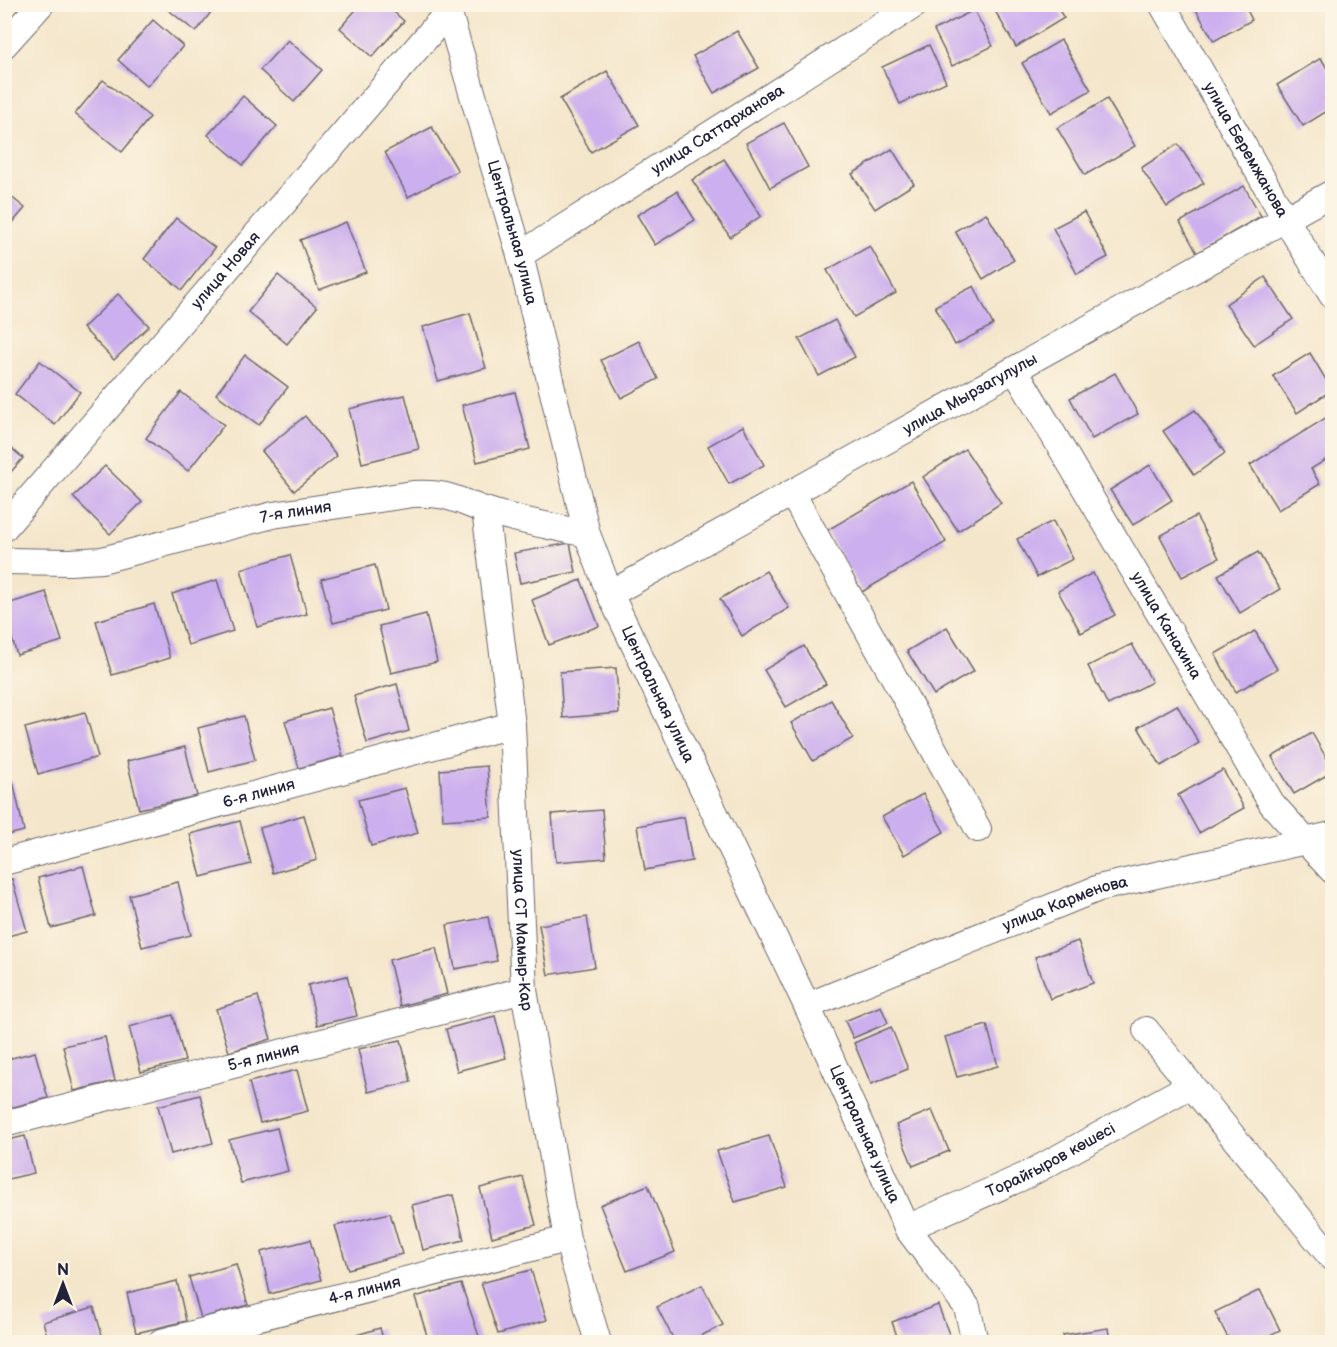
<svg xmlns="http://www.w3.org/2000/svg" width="1337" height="1347" viewBox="0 0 1337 1347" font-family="'Balsamiq Sans',sans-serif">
	<rect width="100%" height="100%" fill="#fcf5e5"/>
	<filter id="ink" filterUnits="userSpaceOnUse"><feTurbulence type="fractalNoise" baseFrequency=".0167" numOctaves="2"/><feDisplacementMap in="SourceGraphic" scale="12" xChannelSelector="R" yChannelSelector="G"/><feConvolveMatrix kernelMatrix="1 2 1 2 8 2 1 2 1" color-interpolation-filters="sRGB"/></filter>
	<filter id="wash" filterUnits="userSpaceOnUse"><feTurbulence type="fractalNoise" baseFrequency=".008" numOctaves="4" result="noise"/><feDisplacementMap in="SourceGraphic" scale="24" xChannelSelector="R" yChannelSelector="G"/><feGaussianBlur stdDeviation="1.35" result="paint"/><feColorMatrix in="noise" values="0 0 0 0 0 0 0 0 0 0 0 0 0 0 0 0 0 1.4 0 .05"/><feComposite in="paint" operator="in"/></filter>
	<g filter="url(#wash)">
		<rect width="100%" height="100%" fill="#f4e6cb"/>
		<g id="blocks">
			<g fill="#ccafee">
				<path d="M161,4H217L196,32Z"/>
				<path d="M361,4H385L404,21L372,57L340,28Z"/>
				<path d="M991,4H1055L1064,18L1016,47Z"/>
				<path d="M1202,4H1244L1252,20L1214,41L1195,8Z"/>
				<path d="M974,10L993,46L952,66L934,30Z"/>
				<path d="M153,20L183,46L147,86L118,60Z"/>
				<path d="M737,31L759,68L714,93L693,56Z"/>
				<path d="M288,40L322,70L294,102L260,70Z"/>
				<path d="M1061,40L1091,90L1051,113L1022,63Z"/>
				<path d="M929,45L946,82L900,104L882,67Z"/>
				<path d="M1321,58L1332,77V108L1303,126L1277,85Z"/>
				<path d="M607,71L639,125L591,152L560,99Z"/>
				<path d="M103,80L150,117L122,152L75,114Z"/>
				<path d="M243,96L277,126L243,165L208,135Z"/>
				<path d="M1107,99L1135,146L1085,175L1057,128Z"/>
				<path d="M784,123L808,167L770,188L746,143Z"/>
				<path d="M432,127L458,171L408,197L385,152Z"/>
				<path d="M1178,144L1204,183L1167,207L1141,168Z"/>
				<path d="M892,149L914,184L875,209L852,174Z"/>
				<path d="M724,159L761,216L730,237L692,180Z"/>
				<path d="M1244,186L1261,216L1197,253L1180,222Z"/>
				<path d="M4,191L25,208L4,233Z"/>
				<path d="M677,191L695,220L655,245L637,215Z"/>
				<path d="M1084,212L1108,257L1077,274L1053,228Z"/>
				<path d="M986,213L1014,260L983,279L955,231Z"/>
				<path d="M176,218L215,248L182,290L144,259Z"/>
				<path d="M346,222L366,272L319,290L300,240Z"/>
				<path d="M870,246L896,293L854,317L827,270Z"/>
				<path d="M278,275L317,307L287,344L248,312Z"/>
				<path d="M1265,277L1293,319L1254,345L1226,304Z"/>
				<path d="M974,286L993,325L955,345L935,306Z"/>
				<path d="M118,294L149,326L114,360L83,328Z"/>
				<path d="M470,313L486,368L438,381L423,327Z"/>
				<path d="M835,320L855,357L819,376L799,339Z"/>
				<path d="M639,341L658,379L621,398L601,360Z"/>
				<path d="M1310,353L1332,390L1297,413L1273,376Z"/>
				<path d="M245,355L288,387L259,425L216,394Z"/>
				<path d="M40,361L80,392L55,425L15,394Z"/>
				<path d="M1115,373L1138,414L1092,439L1070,398Z"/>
				<path d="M181,392L224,425L188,471L146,438Z"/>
				<path d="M515,392L530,449L477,462L462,405Z"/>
				<path d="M405,395L419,449L362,463L349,409Z"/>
				<path d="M1195,410L1225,453L1194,475L1163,431Z"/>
				<path d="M1332,414V456L1311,469L1320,484L1278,510L1250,465Z"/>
				<path d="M305,416L337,456L294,491L262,451Z"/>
				<path d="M743,426L764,465L729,484L708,446Z"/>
				<path d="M4,442L23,458L4,480Z"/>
				<path d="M965,449L1001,503L958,531L923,477Z"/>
				<path d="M1150,465L1172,500L1133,525L1110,490Z"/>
				<path d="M105,466L142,502L110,534L73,497Z"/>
				<path d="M911,481L946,542L862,592L826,531Z"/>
				<path d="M1196,516L1219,558L1182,577L1160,536Z"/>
				<path d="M1053,521L1073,559L1037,577L1017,539Z"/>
				<path d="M570,543L576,572L520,583L514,553Z"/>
				<path d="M1258,552L1280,589L1240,613L1218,575Z"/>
				<path d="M290,555L307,614L257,627L241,569Z"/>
				<path d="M375,565L386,610L333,623L321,579Z"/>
				<path d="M766,571L789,608L742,636L720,599Z"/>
				<path d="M1093,573L1115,615L1081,633L1058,591Z"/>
				<path d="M217,580L233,631L188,645L172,594Z"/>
				<path d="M581,580L599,626L549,645L532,600Z"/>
				<path d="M46,592L62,641L17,655L4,613V605Z"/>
				<path d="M154,604L170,658L112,675L96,621Z"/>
				<path d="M426,614L437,662L391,673L379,626Z"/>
				<path d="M947,627L974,671L934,695L907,651Z"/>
				<path d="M1255,631L1277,669L1236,692L1215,654Z"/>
				<path d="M1132,644L1152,682L1108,705L1088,666Z"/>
				<path d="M804,646L826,684L786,707L764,670Z"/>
				<path d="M616,668L619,713L563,718L560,672Z"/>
				<path d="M397,684L409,731L367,743L354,696Z"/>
				<path d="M831,700L853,738L813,761L791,723Z"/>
				<path d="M1177,705L1199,743L1161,766L1138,727Z"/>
				<path d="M329,708L343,756L299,768L285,721Z"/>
				<path d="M85,712L98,757L38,774L25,728Z"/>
				<path d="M244,716L255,760L209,772L198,728Z"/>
				<path d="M1312,733L1332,768V772L1294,794L1272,757Z"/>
				<path d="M185,747L197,796L139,809L127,761Z"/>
				<path d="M487,766L491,817L443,820L440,770Z"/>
				<path d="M1223,770L1244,808L1199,833L1178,795Z"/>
				<path d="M13,781L24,831L4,836V783Z"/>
				<path d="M405,788L418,833L371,846L358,800Z"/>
				<path d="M923,794L944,832L904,855L882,817Z"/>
				<path d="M602,810L606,858L556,862L552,814Z"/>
				<path d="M304,815L317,860L273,873L260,828Z"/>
				<path d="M684,817L692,861L645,870L637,826Z"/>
				<path d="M240,821L251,864L201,877L190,834Z"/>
				<path d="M83,866L96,916L51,928L38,878Z"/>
				<path d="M12,879L27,931L4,937V881Z"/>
				<path d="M178,882L191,935L142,947L129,895Z"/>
				<path d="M488,917L497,961L455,969L447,925Z"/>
				<path d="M587,917L595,967L548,975L539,925Z"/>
				<path d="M1078,941L1093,983L1050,999L1035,957Z"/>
				<path d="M436,948L447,994L400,1006L389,960Z"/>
				<path d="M347,976L357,1016L317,1025L308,985Z"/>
				<path d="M258,996L271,1039L229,1052L216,1009Z"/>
				<path d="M881,1006L888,1023L853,1038L845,1021Z"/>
				<path d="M173,1015L185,1061L141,1072L129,1027Z"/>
				<path d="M495,1016L506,1058L457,1071L446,1029Z"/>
				<path d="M987,1025L998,1066L957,1077L945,1037Z"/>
				<path d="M891,1027L908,1069L871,1084L854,1043Z"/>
				<path d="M105,1037L115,1081L74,1091L63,1046Z"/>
				<path d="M401,1040L411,1082L368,1092L358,1049Z"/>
				<path d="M35,1052L48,1098L6,1109L4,1060Z"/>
				<path d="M297,1070L308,1111L260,1123L249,1082Z"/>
				<path d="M200,1095L213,1143L171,1154L158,1106Z"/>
				<path d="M932,1110L949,1151L913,1166L896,1125Z"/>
				<path d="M277,1128L288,1171L241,1183L229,1140Z"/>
				<path d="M25,1136L34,1173L4,1180V1141Z"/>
				<path d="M769,1136L787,1187L735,1202L717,1151Z"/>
				<path d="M523,1177L536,1225L492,1237L480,1188Z"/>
				<path d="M648,1185L675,1252L627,1271L600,1205Z"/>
				<path d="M453,1195L464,1240L423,1250L412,1205Z"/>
				<path d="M390,1213L402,1254L348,1269L335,1226Z"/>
				<path d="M310,1240L321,1280L270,1294L261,1252Z"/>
				<path d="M236,1264L248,1305L201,1318L189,1277Z"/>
				<path d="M531,1270L547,1320L498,1334L481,1283Z"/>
				<path d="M177,1281L186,1321L136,1333L127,1293Z"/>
				<path d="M461,1284L481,1342H429L415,1297Z"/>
				<path d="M702,1285L723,1325L688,1342H675L657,1307Z"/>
				<path d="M1260,1290L1280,1330L1256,1342H1230L1215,1312Z"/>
				<path d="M938,1305L952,1342H899L892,1322Z"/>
				<path d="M94,1307L104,1342H49L43,1322Z"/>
				<path d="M380,1328L384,1342H333Z"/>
				<path d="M1108,1328L1110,1342H1064L1063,1335Z"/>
			</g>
		</g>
	</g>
	<g filter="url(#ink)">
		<use href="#blocks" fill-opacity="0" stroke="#6c676d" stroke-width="1.5"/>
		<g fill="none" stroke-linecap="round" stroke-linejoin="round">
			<defs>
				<g id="street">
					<path id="s1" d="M446,4L520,255L587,534L610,594L807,1006L907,1228L967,1307L975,1342"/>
					<path id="s2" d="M1162,4L1286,220L1332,295"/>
					<path d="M4,45L41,4"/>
					<path id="s3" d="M520,255L916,4"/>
					<path id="s4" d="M1015,370L1272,804L1332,870"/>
					<path d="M792,493L978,829"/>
					<path id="s5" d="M485,510L512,725L524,990L567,1239L598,1342"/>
					<path id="s6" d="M4,528L448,12"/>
					<path id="s7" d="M4,561L70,562L102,560L273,515L413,494C448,492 455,500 485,510C518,521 553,526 587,534"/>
					<path id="s8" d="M610,594L1332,193"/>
					<path id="s9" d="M4,862L512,725"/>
					<path id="s10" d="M807,1006L1099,888L1332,835"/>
					<path d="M1146,1030L1332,1258"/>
					<path id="s11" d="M4,1124L524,990"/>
					<path id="s12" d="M907,1228L1027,1175L1191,1085"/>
					<path id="s13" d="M161,1342L567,1239"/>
				</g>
			</defs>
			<use href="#street" stroke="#6c676d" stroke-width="28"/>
			<use href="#street" stroke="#fff" stroke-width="26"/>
		</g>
	</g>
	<g text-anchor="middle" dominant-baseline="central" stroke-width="5" stroke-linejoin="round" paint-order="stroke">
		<g font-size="16" fill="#22223b" stroke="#fcf5e5">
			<text stroke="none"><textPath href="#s3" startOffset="234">улица Саттарханова</textPath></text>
			<text stroke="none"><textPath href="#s2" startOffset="168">улица Беремжанова</textPath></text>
			<text stroke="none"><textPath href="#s1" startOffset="238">Центральная улица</textPath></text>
			<text stroke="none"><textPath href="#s6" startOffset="340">улица Новая</textPath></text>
			<text stroke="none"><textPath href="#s8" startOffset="412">улица Мырзагулулы</textPath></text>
			<text stroke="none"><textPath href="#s7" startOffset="298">7-я линия</textPath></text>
			<text stroke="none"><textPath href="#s4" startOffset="297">улица Канахина</textPath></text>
			<text stroke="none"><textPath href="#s1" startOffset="724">Центральная улица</textPath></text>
			<text stroke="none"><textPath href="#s9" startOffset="264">6-я линия</textPath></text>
			<text stroke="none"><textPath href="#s10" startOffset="278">улица Карменова</textPath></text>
			<text stroke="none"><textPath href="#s5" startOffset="422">улица СТ Мамыр-Кар</textPath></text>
			<text stroke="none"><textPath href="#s11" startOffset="268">5-я линия</textPath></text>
			<text stroke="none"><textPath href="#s1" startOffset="1210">Центральная улица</textPath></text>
			<text stroke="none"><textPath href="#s12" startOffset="159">Торайғыров көшесі</textPath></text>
			<text stroke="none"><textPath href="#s13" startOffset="210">4-я линия</textPath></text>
		</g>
	</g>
	<rect width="1337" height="1347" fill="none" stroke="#fcf5e5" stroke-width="24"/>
	<g transform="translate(63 1284)" stroke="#fcf5e5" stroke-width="4.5" paint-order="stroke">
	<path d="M0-4.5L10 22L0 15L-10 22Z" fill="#22223b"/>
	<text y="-9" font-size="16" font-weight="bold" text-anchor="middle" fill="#22223b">N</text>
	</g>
</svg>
